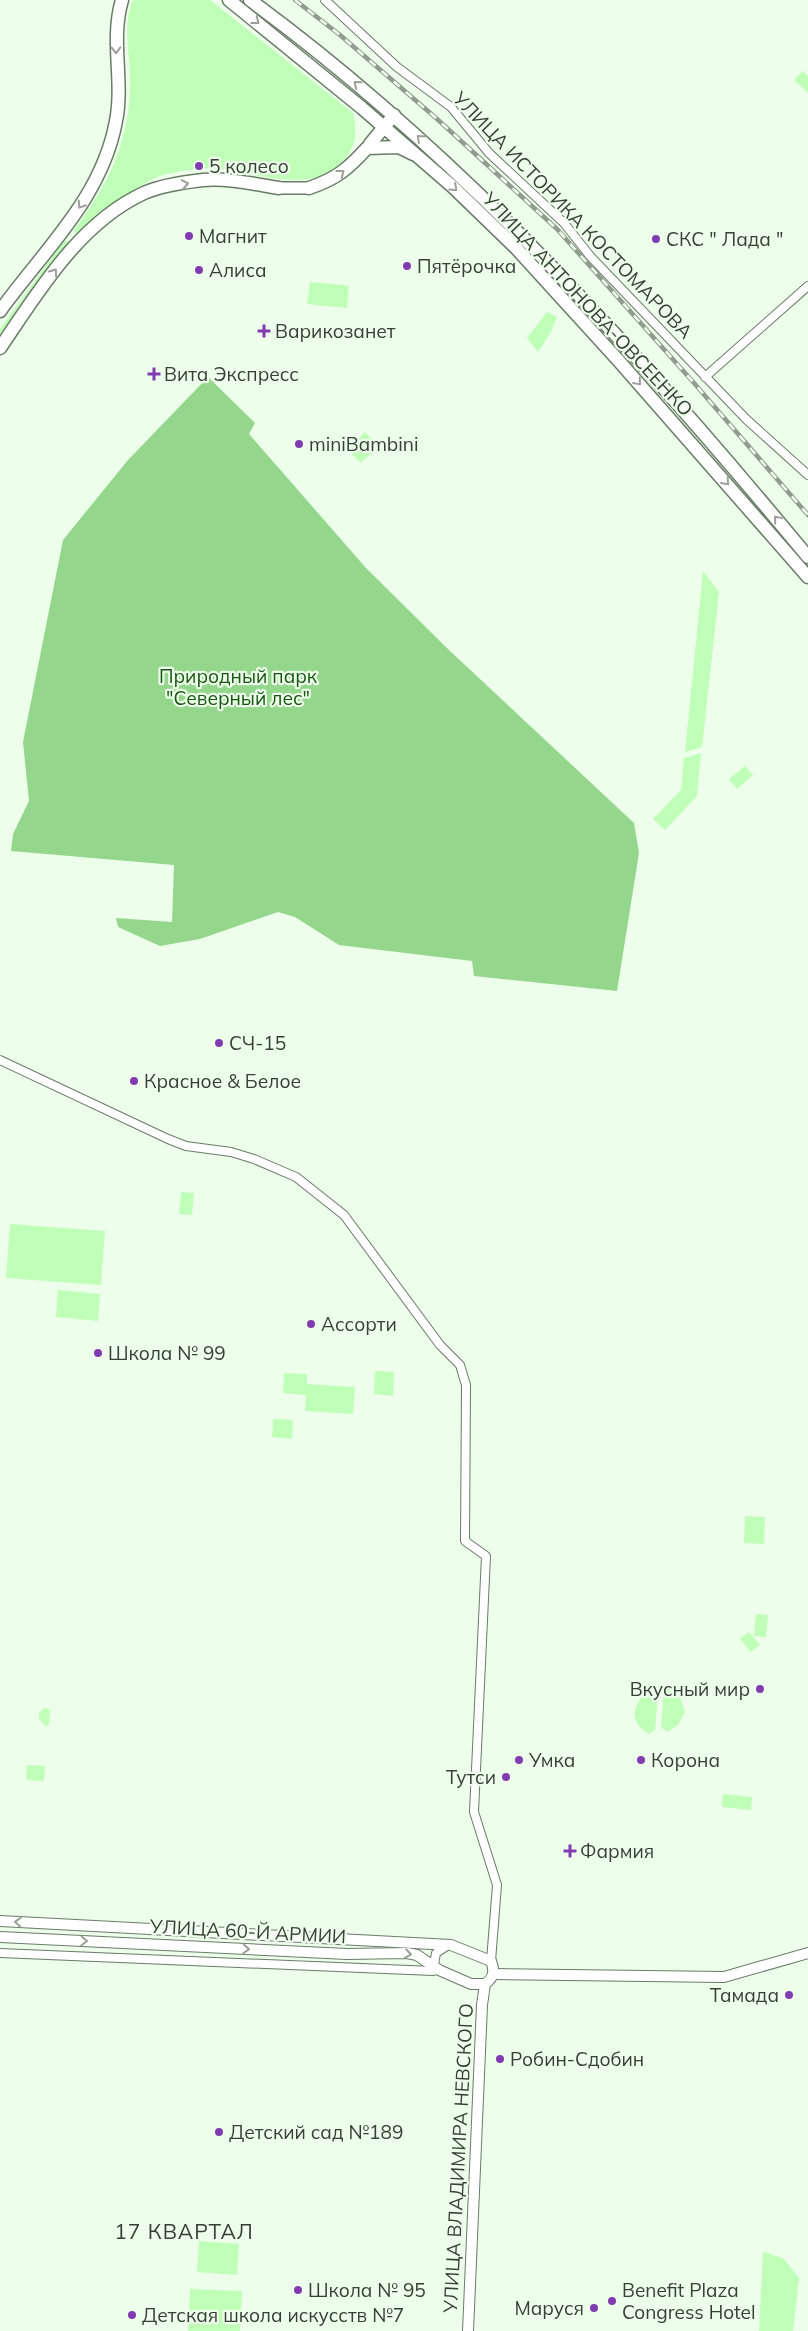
<svg xmlns="http://www.w3.org/2000/svg" width="808" height="2331" viewBox="0 0 808 2331" font-family="Mulish,sans-serif">
	<rect width="100%" height="100%" fill="#edfeea"/>
	<g fill="#bfffb7">
		<path d="M133,0H210L353,113C357,131 357,144 345,159C313,198 256,171 213,168C198,168 181,171 167,174C146,178 91,218 78,236L74,230C109,184 131,139 130,79C130,53 122,25 133,0Z"/>
		<path d="M803,71L808,76V93L794,80Z"/>
		<path d="M64,241H69V245L0,336V329Z"/>
		<path d="M310,282L349,286L347,308L307,304Z"/>
		<path d="M547,312L557,317L551,332L538,352L527,338Z"/>
		<path d="M365,432L379,446L361,463L348,450Z"/>
		<path d="M703,571L719,592L702,747L685,752Z"/>
		<path d="M701,753L697,796L665,830L653,819L681,790L684,758Z"/>
		<path d="M745,766L753,775L737,789L729,779Z"/>
		<path d="M181,1192L194,1193L192,1215L179,1214Z"/>
		<path d="M10,1224L105,1231L101,1285L6,1278Z"/>
		<path d="M58,1290L100,1294L98,1321L56,1317Z"/>
		<path d="M375,1371L394,1372L393,1396L374,1394Z"/>
		<path d="M284,1373L307,1374V1384L355,1387L353,1414L305,1411L306,1395L283,1393Z"/>
		<path d="M273,1419L293,1420L292,1439L272,1437Z"/>
		<path d="M745,1516L765,1517L764,1544L744,1543Z"/>
		<path d="M756,1614L768,1615L766,1637L754,1636Z"/>
		<path d="M749,1632L760,1645L751,1652L740,1639Z"/>
		<path d="M670,1688L680,1697L685,1712L678,1725L667,1732L661,1727L664,1692Z"/>
		<path d="M649,1690L656,1692L658,1695L655,1730L649,1734C628,1721 632,1705 649,1690Z"/>
		<path d="M44,1708H47L50,1711L49,1724L46,1727L39,1719V1713Z"/>
		<path d="M27,1765L45,1766L44,1781L26,1780Z"/>
		<path d="M723,1794L752,1797L751,1810L722,1807Z"/>
		<path d="M199,2241L239,2244L237,2275L197,2272Z"/>
		<path d="M763,2252L783,2258L799,2278L793,2331H759Z"/>
		<path d="M190,2289L242,2291L240,2331H188Z"/>
	</g>
	<path fill="#94d78c" d="M208,377L255,423L249,434L366,568L450,651L634,823L639,853L617,991L474,976L472,961L339,945L295,917L278,912L200,939L160,946L118,927L116,918L172,922L174,865L11,851L13,834L29,801L23,742L63,540L128,460Z"/>
	<g fill="none" stroke-linecap="round" stroke-linejoin="round">
		<defs>
			<g id="minor">
				<path d="M325,0L397,67L451,107L489,153L564,223L590,256L746,419L808,475"/>
				<path d="M705,377L808,286"/>
				<path d="M0,1060L168,1139L186,1146L231,1152L254,1159L296,1177L344,1215L440,1345L460,1365L466,1385L465,1541L486,1556L474,1812L497,1885L491,1961"/>
				<path d="M0,1953L433,1971"/>
				<path d="M434,1965L436,1953L447,1946"/>
			</g>
			<g id="tertiary">
				<path d="M0,1921L451,1945L491,1961C495,1971 494,1978 485,1984L482,2005L468,2331"/>
				<path d="M0,1937L347,1954L407,1953L417,1955L439,1970L471,1984H485"/>
				<path d="M494,1974L724,1977L808,1953"/>
			</g>
			<path id="secondary" d="M279,188H309"/>
			<g id="primary">
				<path d="M370,144L394,115"/>
				<path d="M309,188C336,179 348,169 367,148L399,147L413,154"/>
				<path d="M0,311C44,250 102,198 116,121C124,81 110,40 122,0"/>
				<path d="M0,348C39,291 79,223 144,193C160,186 185,182 203,180C228,178 254,184 279,188"/>
			</g>
			<g id="trunk">
				<path d="M229,0L362,108L453,187L516,248L618,360L808,577"/>
				<path d="M250,0C464,157 640,354 808,557"/>
			</g>
		</defs>
		<use href="#minor" stroke="#697c67" stroke-width="10"/>
		<use href="#tertiary" stroke="#697c67" stroke-width="12"/>
		<use href="#secondary" stroke="#697c67" stroke-width="14"/>
		<use href="#primary" stroke="#697c67" stroke-width="15"/>
		<use href="#trunk" stroke="#697c67" stroke-width="15"/>
		<use href="#minor" stroke="#fff" stroke-width="8"/>
		<use href="#tertiary" stroke="#fff" stroke-width="10"/>
		<use href="#secondary" stroke="#fff" stroke-width="11"/>
		<use href="#primary" stroke="#fff" stroke-width="12"/>
		<use href="#trunk" stroke="#fff" stroke-width="12"/>
		<defs>
			<path id="rail" d="M295,0L340,35L436,118L557,229L694,383L808,515"/>
		</defs>
		<use href="#rail" stroke="#909d8e" stroke-width="4.5"/>
		<use href="#rail" stroke="#edfeea" stroke-width="2.5" stroke-dasharray="8" stroke-linecap="butt"/>
	</g>
	<defs><path id="oneway-chevron" d="M-2-3.5L2.5 0L-2 3.5" fill="none" stroke-width="1.6" stroke-linecap="round" stroke-linejoin="round" transform="scale(1.25)"/></defs>
	<g stroke="#9ba09a">
		<use href="#oneway-chevron" transform="translate(256 21) rotate(38)"/>
		<use href="#oneway-chevron" transform="translate(116 50) rotate(89)"/>
		<use href="#oneway-chevron" transform="translate(357 84) rotate(-140)"/>
		<use href="#oneway-chevron" transform="translate(420 138) rotate(-138)"/>
		<use href="#oneway-chevron" transform="translate(341 173) rotate(-38)"/>
		<use href="#oneway-chevron" transform="translate(185 184) rotate(-10)"/>
		<use href="#oneway-chevron" transform="translate(454 188) rotate(43)"/>
		<use href="#oneway-chevron" transform="translate(81 205) rotate(123)"/>
		<use href="#oneway-chevron" transform="translate(54 272) rotate(-54)"/>
		<use href="#oneway-chevron" transform="translate(638 382) rotate(49)"/>
		<use href="#oneway-chevron" transform="translate(726 482) rotate(49)"/>
		<use href="#oneway-chevron" transform="translate(777 519) rotate(-130)"/>
		<use href="#oneway-chevron" transform="translate(18 1922) rotate(-177)"/>
		<use href="#oneway-chevron" transform="translate(84 1941) rotate(3)"/>
		<use href="#oneway-chevron" transform="translate(246 1949) rotate(3)"/>
		<use href="#oneway-chevron" transform="translate(408 1954) rotate(9)"/>
	</g>
	<g fill="#803cb0" stroke="#edfeea" stroke-width="2">
		<circle cx="199" cy="166" r="5"/>
		<circle cx="189" cy="236" r="5"/>
		<circle cx="656" cy="239" r="5"/>
		<circle cx="407" cy="266" r="5"/>
		<circle cx="199" cy="270" r="5"/>
		<path d="M261.5 323.5h5v5h5v5h-5v5h-5v-5h-5v-5h5z"/>
		<path d="M151.5 366.5h5v5h5v5h-5v5h-5v-5h-5v-5h5z"/>
		<circle cx="299" cy="444" r="5"/>
		<circle cx="219" cy="1043" r="5"/>
		<circle cx="134" cy="1081" r="5"/>
		<circle cx="311" cy="1324" r="5"/>
		<circle cx="98" cy="1353" r="5"/>
		<circle cx="760" cy="1689" r="5"/>
		<circle cx="519" cy="1760" r="5"/>
		<circle cx="641" cy="1760" r="5"/>
		<circle cx="506" cy="1777" r="5"/>
		<path d="M567.5 1843.5h5v5h5v5h-5v5h-5v-5h-5v-5h5z"/>
		<circle cx="789" cy="1995" r="5"/>
		<circle cx="500" cy="2059" r="5"/>
		<circle cx="219" cy="2132" r="5"/>
		<circle cx="298" cy="2290" r="5"/>
		<circle cx="612" cy="2301" r="5"/>
		<circle cx="594" cy="2308" r="5"/>
		<circle cx="132" cy="2315" r="5"/>
	</g>
	<g text-anchor="middle" dominant-baseline="central" stroke-width="4.5" stroke-linejoin="round" paint-order="stroke">
		<g font-size="19" fill="#374036" stroke="#edfeea" text-anchor="start">
			<text x="209" y="166">5 колесо</text>
			<text x="199" y="236">Магнит</text>
			<text x="666" y="239">СКС " Лада "</text>
			<text x="417" y="266">Пятёрочка</text>
			<text x="209" y="270">Алиса</text>
			<text x="275" y="331">Варикозанет</text>
			<text x="164" y="374">Вита Экспресс</text>
			<text x="309" y="444">miniBambini</text>
			<text x="229" y="1043">СЧ-15</text>
			<text x="144" y="1081">Красное &amp; Белое</text>
			<text x="321" y="1324">Ассорти</text>
			<text x="108" y="1353">Школа № 99</text>
			<text x="750" y="1689" text-anchor="end">Вкусный мир</text>
			<text x="529" y="1760">Умка</text>
			<text x="651" y="1760">Корона</text>
			<text x="496" y="1777" text-anchor="end">Тутси</text>
			<text x="580" y="1851">Фармия</text>
			<text x="779" y="1995" text-anchor="end">Тамада</text>
			<text x="510" y="2059">Робин-Сдобин</text>
			<text x="229" y="2132">Детский сад №189</text>
			<text x="308" y="2290">Школа № 95</text>
			<text x="622" y="2290">Benefit Plaza<tspan x="622" dy="22">Congress Hotel</tspan></text>
			<text x="584" y="2308" text-anchor="end">Маруся</text>
			<text x="142" y="2315">Детская школа искусств №7</text>
		</g>
		<g font-size="19" fill="#374036" stroke="#edfeea">
			<text transform="translate(573 215) rotate(46)">УЛИЦА ИСТОРИКА КОСТОМАРОВА</text>
			<text transform="translate(588 304) rotate(47)">УЛИЦА АНТОНОВА-ОВСЕЕНКО</text>
			<text transform="translate(248 1931) rotate(3)">УЛИЦА 60-Й АРМИИ</text>
			<text transform="translate(458 2158) rotate(-87)">УЛИЦА ВЛАДИМИРА НЕВСКОГО</text>
		</g>
		<g font-size="19" fill="#16570f" stroke="#edfeea">
			<text x="238" y="676">Природный парк<tspan x="238" dy="22">"Северный лес"</tspan></text>
		</g>
		<g font-size="21" letter-spacing="1" fill="#374036" stroke="#edfeea">
			<text x="184" y="2231">17 КВАРТАЛ</text>
		</g>
	</g>
</svg>
